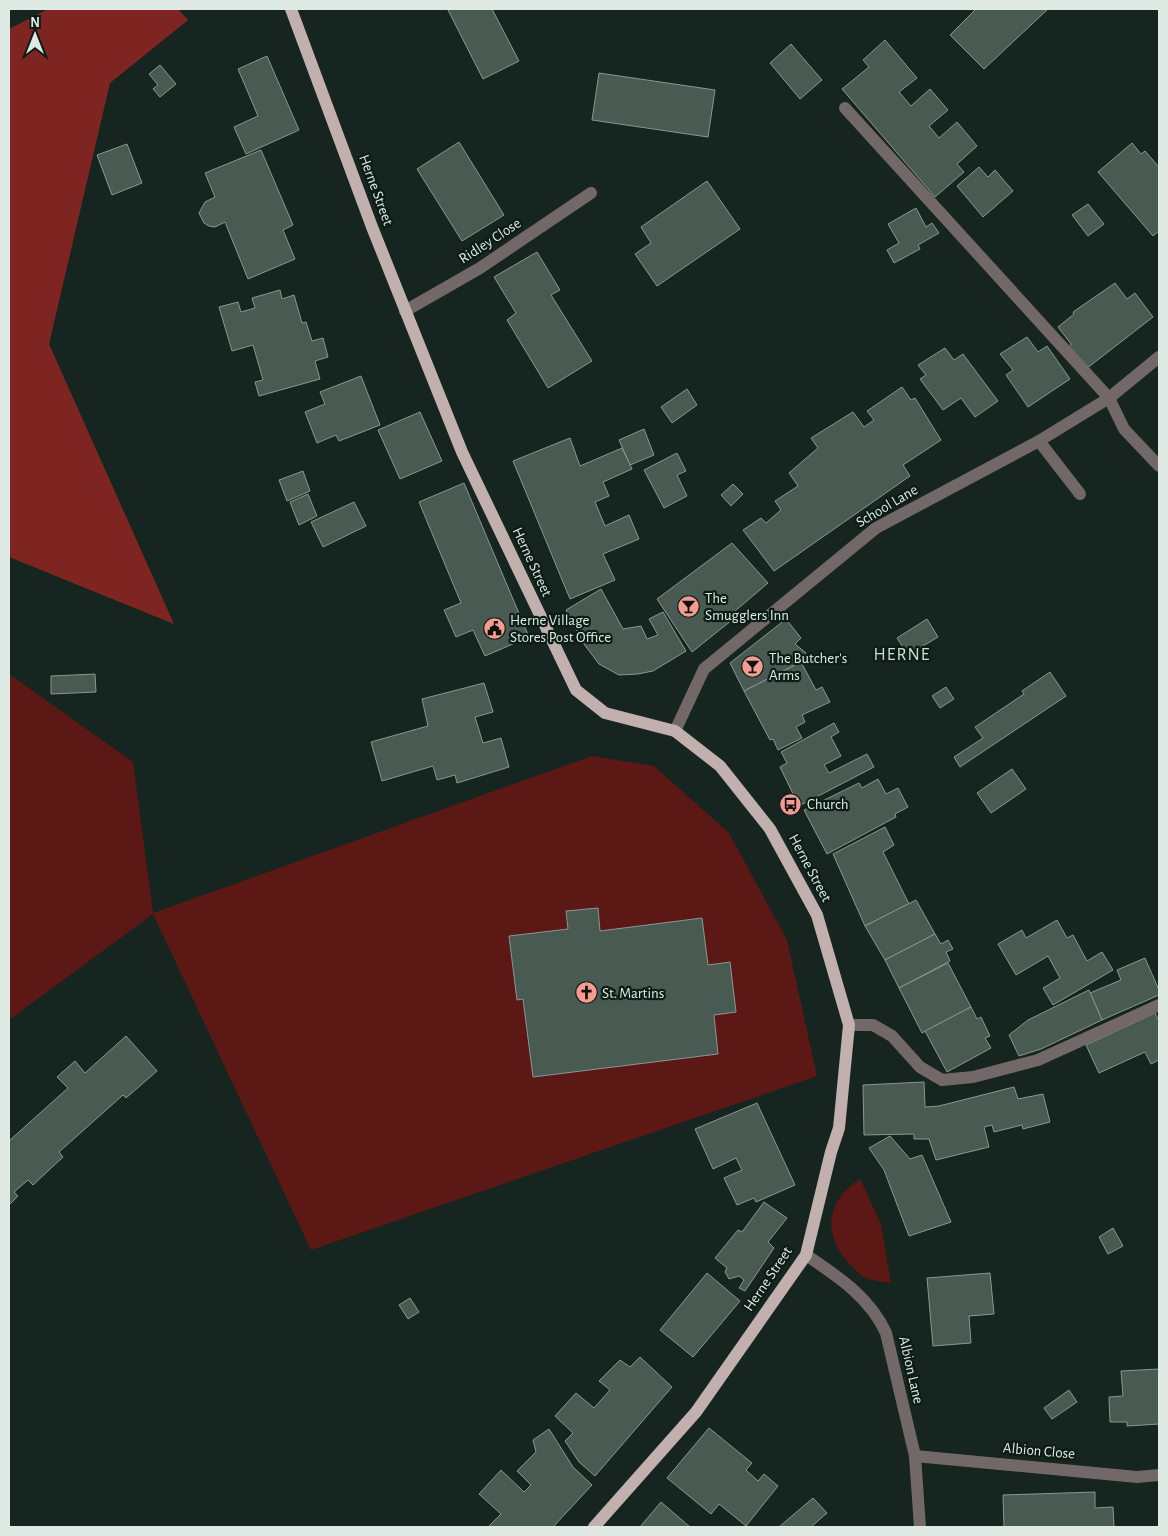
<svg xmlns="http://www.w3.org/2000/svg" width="1168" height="1536" viewBox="0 0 1168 1536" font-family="'Alegreya Sans',sans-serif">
	<rect width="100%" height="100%" fill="#16251f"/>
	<g fill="#5c1815">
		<path d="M9,674L133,762L153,913L592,756L654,766L729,833L787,940L817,1076L311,1250L153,914L9,1020Z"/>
		<path d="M860,1179L881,1224L891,1283C883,1282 872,1281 864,1277C858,1274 852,1266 847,1261C822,1232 827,1200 860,1179Z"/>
	</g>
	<path fill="#7f2521" d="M48,9H178L188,20L110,83L49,344L174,624L9,557V29Z"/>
	<g fill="#495a53" stroke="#869991">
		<path d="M451,9H492L519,61L483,79L448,10Z"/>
		<path d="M976,9H1048L984,69L950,35Z"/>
		<path d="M885,40L917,78L899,92L911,106L930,89L948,110L929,126L939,138L957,122L977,146L957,164L964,172L935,197L842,89L869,67L863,60Z"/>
		<path d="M791,44L822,80L800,99L770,63Z"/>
		<path d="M267,56L299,130L246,154L234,127L258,116L238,69Z"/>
		<path d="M160,65L176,84L160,97L153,89L158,85L149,74Z"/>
		<path d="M599,73L715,90L708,137L592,120Z"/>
		<path d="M459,142L504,215L462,241L417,169Z"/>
		<path d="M1132,143L1141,154L1145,151L1159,167V231L1153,236L1098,172Z"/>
		<path d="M127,144L142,183L112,195L97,155Z"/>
		<path d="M261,150L293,225L283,230L295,259L248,279L225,222L215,227L209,226L204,223L199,213L205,202L215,197L205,173Z"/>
		<path d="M979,167L988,177L995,170L1013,191L983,217L957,186Z"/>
		<path d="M707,181L740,229L657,286L635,254L651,243L641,227Z"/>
		<path d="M1088,204L1104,224L1088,236L1072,215Z"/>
		<path d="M916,208L926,227L932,223L939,233L918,245L920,249L894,263L887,250L899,243L888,224Z"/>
		<path d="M537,252L560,290L551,295L592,361L548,388L507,320L516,313L494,277Z"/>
		<path d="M1115,283L1127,299L1135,293L1153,317L1086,369L1069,347L1071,344L1058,327L1074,314L1073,312Z"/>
		<path d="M280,290L282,299L294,295L302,323L306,322L312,341L323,338L328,357L315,361L320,379L259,396L255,382L263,380L253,345L232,351L219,307L238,302L241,312L255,308L252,298Z"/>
		<path d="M1027,337L1038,352L1047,346L1070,379L1028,407L1006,375L1013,370L1000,354Z"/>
		<path d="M945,348L954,360L963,354L998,401L975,417L961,398L943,410L920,379L926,375L918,365Z"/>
		<path d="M361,376L380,425L339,441L336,435L317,443L305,412L325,404L320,392Z"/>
		<path d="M902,387L911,400L915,398L941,440L903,465L910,476L774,571L743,530L761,518L766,523L781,510L775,501L798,486L789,473L818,448L811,438L853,412L864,427L874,420L867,411Z"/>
		<path d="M687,389L697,405L672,423L661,407Z"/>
		<path d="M420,412L442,461L400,479L378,430Z"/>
		<path d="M644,429L654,455L630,465L619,440Z"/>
		<path d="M570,438L580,466L622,448L632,469L603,482L609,496L595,502L605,526L629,515L639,539L603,554L615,580L570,599L513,461Z"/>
		<path d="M677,453L686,471L677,475L687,496L664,508L644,470Z"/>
		<path d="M303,471L310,491L287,501L279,480Z"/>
		<path d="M464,483L529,637L485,656L473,630L456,637L444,610L461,603L419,502Z"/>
		<path d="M733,484L743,494L731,506L721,495Z"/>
		<path d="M308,494L317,516L299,525L290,502Z"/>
		<path d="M354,502L366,526L323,547L311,522Z"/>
		<path d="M732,543L768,583L728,617L732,620L692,652L657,599Z"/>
		<path d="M601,589L623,629L641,626L647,639L658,635L649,619L663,612L686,651L653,671L638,674L619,675L599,664L584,644L566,610Z"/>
		<path d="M786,619L801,638L795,644L806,653L801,662L744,691L730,663Z"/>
		<path d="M927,619L938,637L908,655L897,638Z"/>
		<path d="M801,662L816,690L822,687L830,702L802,715L805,722L796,727L802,738L778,750L773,739L770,740L744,691Z"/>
		<path d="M1050,672L1066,696L960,767L954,757L983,738L975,727L1024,694L1022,691Z"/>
		<path d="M95,674L96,692L51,694V676Z"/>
		<path d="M484,683L493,712L475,717L483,743L501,738L509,767L457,783L455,775L437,780L433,766L382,781L371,742L428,726L422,699Z"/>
		<path d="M946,687L954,699L940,708L932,696Z"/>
		<path d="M834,723L839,732L831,737L841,756L824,765L829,773L867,754L874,767L799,806L780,767L787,763L781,752Z"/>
		<path d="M1012,769L1026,789L991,813L977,793Z"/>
		<path d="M878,779L886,794L898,788L908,807L895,814L896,817L827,854L804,810L859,783L862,788Z"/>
		<path d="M885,827L894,845L883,852L909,904L865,926L833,854Z"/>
		<path d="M916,900L935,934L885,960L865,926Z"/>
		<path d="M598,908L600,931L702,918L708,965L730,962L736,1012L714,1015L718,1054L533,1077L523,999L517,1000L509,936L568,929L566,911Z"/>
		<path d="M1057,920L1067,938L1073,935L1087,961L1102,952L1113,970L1053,1005L1043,988L1060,978L1048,956L1016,975L998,944L1022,930L1026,938Z"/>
		<path d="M935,934L941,944L948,940L953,949L946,952L950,961L899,988L885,960Z"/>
		<path d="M1145,958L1159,990V995L1102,1020L1090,993L1121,980L1117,970Z"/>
		<path d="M948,963L971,1007L922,1033L899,988Z"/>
		<path d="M1089,990L1102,1020L1041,1049L1019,1056L1009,1035L1028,1020Z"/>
		<path d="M971,1007L977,1019L981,1017L990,1036L985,1038L991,1048L947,1072L925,1031Z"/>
		<path d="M1155,1013L1159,1021V1060L1151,1064L1145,1052L1099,1073L1086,1045Z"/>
		<path d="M126,1036L157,1071L126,1098L123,1095L59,1152L63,1157L33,1185L28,1180L14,1192L18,1196L9,1205V1141L68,1088L57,1077L75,1061L85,1073Z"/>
		<path d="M924,1082L925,1107L939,1106L1014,1087L1018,1099L1043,1094L1050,1122L1023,1129L1022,1125L994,1132L992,1125L984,1127L989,1147L936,1160L929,1139H914V1134L864,1135L863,1085Z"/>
		<path d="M757,1103L795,1185L756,1202L754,1198L737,1205L724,1178L742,1170L736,1158L713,1169L695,1129Z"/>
		<path d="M890,1136L910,1159L922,1155L951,1222L909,1236L884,1170L869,1148Z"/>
		<path d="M764,1202L787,1218L768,1242L774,1248L745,1291L739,1288L744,1280L739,1276L729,1279L725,1272L727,1268L715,1258L738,1230L742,1232Z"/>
		<path d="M1113,1228L1123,1246L1108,1254L1099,1237Z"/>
		<path d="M707,1273L740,1301L693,1357L660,1330Z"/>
		<path d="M990,1273L994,1314L969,1316L971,1343L933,1346L927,1278Z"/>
		<path d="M410,1298L419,1312L408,1319L399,1305Z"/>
		<path d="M640,1357L672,1387L595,1476L579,1462L565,1441L573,1433L555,1416L576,1393L594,1408L610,1390L599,1381L620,1360L630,1367Z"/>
		<path d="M1159,1369V1424L1127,1426V1422H1110L1109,1397L1123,1396L1121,1371Z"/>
		<path d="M1069,1390L1077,1402L1052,1419L1044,1408Z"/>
		<path d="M709,1428L752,1463L746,1470L758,1481L764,1474L778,1486L746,1526L719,1504L711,1514L667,1478Z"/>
		<path d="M549,1429L573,1467L592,1485L553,1527H488L501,1514L479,1494L501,1470L524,1492L531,1485L517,1471L536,1452L533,1440Z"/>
		<path d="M1095,1492V1508L1113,1507L1114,1527H1004L1003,1495Z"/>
		<path d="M813,1498L827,1513L811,1527H779Z"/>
		<path d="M661,1502L690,1527H640Z"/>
	</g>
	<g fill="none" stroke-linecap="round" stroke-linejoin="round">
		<g stroke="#716867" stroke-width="12">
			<path d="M845,108L1109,398L1124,429L1159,466"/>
			<path d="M405,311L480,268L591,193"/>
			<path d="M1039,441L1080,494"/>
			<path d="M675,731L704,669L876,528L1039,441L1109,398L1159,357"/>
			<path d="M849,1025H873L892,1036L920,1067L942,1080L973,1077L1038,1060L1159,1005"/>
			<path d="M806,1255C837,1276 870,1297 886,1333L915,1456L920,1527"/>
			<path d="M915,1456L1137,1477L1159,1475"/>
		</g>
		<path stroke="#c1b0ad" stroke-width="12" d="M291,9L372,227L462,452L576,690L605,713L675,731L720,766L770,829L817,915L849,1025L839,1128L831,1152L806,1255L696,1412L594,1527"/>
	</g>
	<defs>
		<symbol id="bar-disc" viewBox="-11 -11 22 22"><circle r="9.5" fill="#f59c92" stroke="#0c1c16"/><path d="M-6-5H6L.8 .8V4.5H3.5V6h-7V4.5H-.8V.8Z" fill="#111"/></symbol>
		<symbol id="civic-disc" viewBox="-11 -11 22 22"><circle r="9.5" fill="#f59c92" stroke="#0c1c16"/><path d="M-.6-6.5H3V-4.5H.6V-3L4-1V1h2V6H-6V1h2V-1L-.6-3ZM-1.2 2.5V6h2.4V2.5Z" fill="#111"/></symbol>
		<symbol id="bus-disc" viewBox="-11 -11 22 22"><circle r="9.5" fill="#f59c92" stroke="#0c1c16"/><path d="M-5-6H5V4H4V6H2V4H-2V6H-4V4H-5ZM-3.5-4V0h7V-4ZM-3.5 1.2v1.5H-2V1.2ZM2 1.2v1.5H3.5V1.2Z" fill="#111"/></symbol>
		<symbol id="church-disc" viewBox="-11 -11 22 22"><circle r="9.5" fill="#f59c92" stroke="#0c1c16"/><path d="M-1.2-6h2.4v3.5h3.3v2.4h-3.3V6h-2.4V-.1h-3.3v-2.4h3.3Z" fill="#111"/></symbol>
	</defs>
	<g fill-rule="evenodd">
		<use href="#bar-disc" x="676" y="594" width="25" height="25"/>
		<use href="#civic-disc" x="482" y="616" width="25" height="25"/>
		<use href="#bar-disc" x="740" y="654" width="25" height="25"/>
		<use href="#bus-disc" x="778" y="792" width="25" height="25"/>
		<use href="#church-disc" x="574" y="980" width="25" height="25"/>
	</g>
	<g text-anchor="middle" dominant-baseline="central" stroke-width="4.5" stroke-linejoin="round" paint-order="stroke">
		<g font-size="15" fill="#e0eae5" stroke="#0c1c16">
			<text transform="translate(376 190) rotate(70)">Herne Street</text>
			<text transform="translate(490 241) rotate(-33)">Ridley Close</text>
			<text transform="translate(887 506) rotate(-31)">School Lane</text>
			<text transform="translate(532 562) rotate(65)">Herne Street</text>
			<text transform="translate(810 868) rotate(62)">Herne Street</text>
			<text transform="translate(768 1279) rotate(-56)">Herne Street</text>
			<text transform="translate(911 1370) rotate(77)">Albion Lane</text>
			<text transform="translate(1039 1451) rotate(5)">Albion Close</text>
		</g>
		<g font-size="15" fill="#e0eae5" stroke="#0c1c16" text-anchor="start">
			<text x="705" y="598">The<tspan x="705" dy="17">Smugglers Inn</tspan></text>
			<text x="510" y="620">Herne Village<tspan x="510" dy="17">Stores Post Office</tspan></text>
			<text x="769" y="658">The Butcher's<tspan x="769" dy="17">Arms</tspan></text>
			<text x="807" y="804">Church</text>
			<text x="602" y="993">St. Martins</text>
		</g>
		<g font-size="18" letter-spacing="1" fill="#cbdfd6" stroke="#0c1c16">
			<text x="902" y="655">HERNE</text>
		</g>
	</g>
	<rect width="1168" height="1536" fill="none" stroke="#e0eae5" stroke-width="20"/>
	<g transform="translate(35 35)" stroke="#0c1c16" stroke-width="4" paint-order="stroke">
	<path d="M0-4L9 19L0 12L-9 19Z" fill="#e0eae5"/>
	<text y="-8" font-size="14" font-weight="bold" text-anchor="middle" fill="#e0eae5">N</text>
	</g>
</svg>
